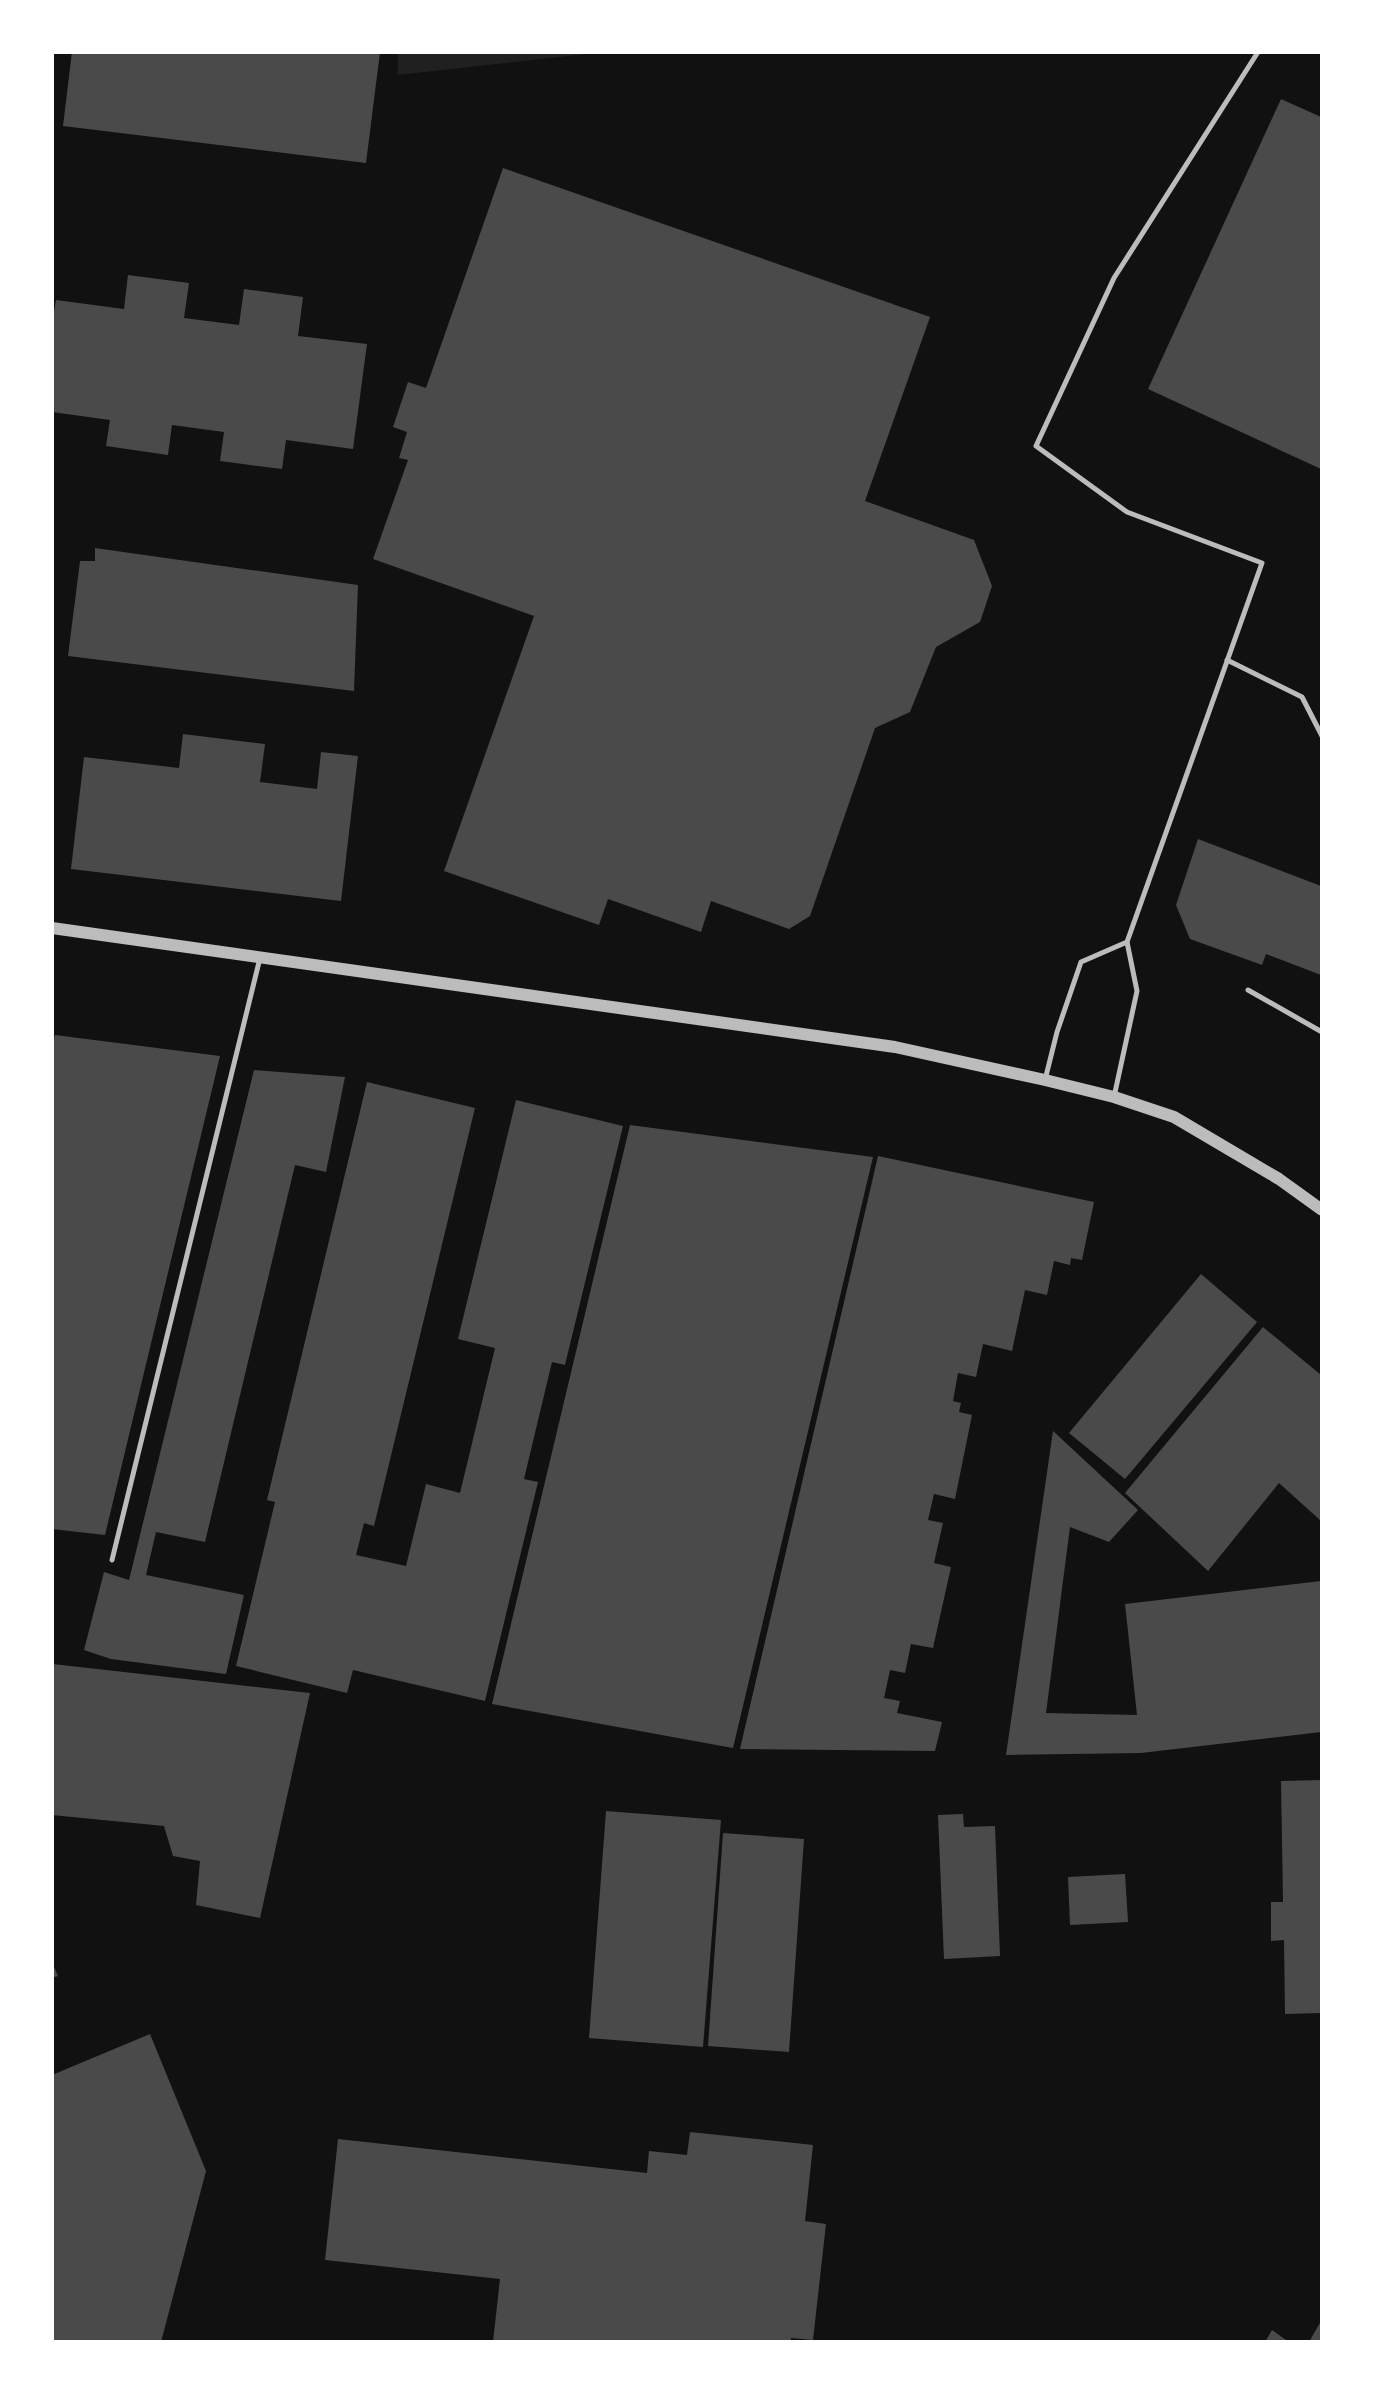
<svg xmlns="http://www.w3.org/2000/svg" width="1374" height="2394" viewBox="0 0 1374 2394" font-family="Barlow,sans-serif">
	<rect width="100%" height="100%" fill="#111"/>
	<path fill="#202020" d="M398,53V52L596,53L398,75Z"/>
	<g fill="#4a4a4a">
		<path d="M72,52H380L366,163L63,126Z"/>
		<path d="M1281,99L1321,117V469L1148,389Z"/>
		<path d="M503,168L930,317L865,501L974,540L992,586L980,622L936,647L910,712L875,728L810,916L789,929L711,901L701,932L608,899L599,925L444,871L534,616L373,559L408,460L399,458L407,432L393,427L408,382L426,388Z"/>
		<path d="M128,275L189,283L184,318L239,325L244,289L303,297L298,336L367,344L353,449L286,440L282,469L220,461L224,432L172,425L168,455L106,446L110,420L52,412V324L56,300L124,309Z"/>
		<path d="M95,548L358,585L354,691L68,656L80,561H95Z"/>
		<path d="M183,734L265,744L260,782L317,789L321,752L358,756L341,901L71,869L84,757L179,768Z"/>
		<path d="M1198,839L1321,886V975L1266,954L1262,965L1190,939L1176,905Z"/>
		<path d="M55,1035L220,1056L105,1535L52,1529V1046Z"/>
		<path d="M254,1070L345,1077L326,1172L295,1165L205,1542L156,1532L146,1575L244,1595L226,1674L111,1659L84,1650L104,1572L129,1580Z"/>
		<path d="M367,1082L475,1108L374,1526L364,1523L356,1555L406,1566L426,1484L460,1493L495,1348L458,1339L516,1100L623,1126L565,1365L552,1362L524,1479L538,1482L485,1701L353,1670L347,1693L236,1666L275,1502L267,1500Z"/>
		<path d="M630,1125L873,1157L733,1748L492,1704Z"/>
		<path d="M878,1156L1094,1202L1082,1260L1071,1258L1070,1265L1054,1261L1047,1295L1025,1290L1012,1351L983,1344L976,1377L958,1373L953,1401L961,1403L959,1412L972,1415L955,1499L934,1494L928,1520L943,1523L934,1563L951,1567L933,1648L911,1644L905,1673L890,1670L884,1698L900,1701L897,1713L942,1722L935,1751L740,1749Z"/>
		<path d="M1201,1274L1257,1322L1125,1479L1069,1433Z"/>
		<path d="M1263,1327L1321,1375V1521L1279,1483L1208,1571L1125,1493Z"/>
		<path d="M1053,1431L1138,1510L1109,1542L1070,1527L1046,1713L1137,1715L1125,1604L1321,1581V1732L1141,1753L1006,1755Z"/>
		<path d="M53,1664L310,1693L260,1918L196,1905L200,1861L173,1856L164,1826L52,1815Z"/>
		<path d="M1321,1780V2013L1285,2014L1284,1940L1271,1941V1902H1283L1281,1781Z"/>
		<path d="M606,1811L721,1820L703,2047L589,2038Z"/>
		<path d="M963,1814L964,1827L995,1826L1000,1956L944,1959L938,1815Z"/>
		<path d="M723,1833L804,1839L789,2052L708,2046Z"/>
		<path d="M1125,1874L1128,1922L1070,1925L1068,1877Z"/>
		<path d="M52,1962L58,1976L52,1978Z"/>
		<path d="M150,2034L206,2171L161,2342H52V2075Z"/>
		<path d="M690,2132L813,2145L805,2221L826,2224L813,2340L791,2338V2342H493L500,2279L325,2260L338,2139L647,2173L649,2151L687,2155Z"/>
		<path d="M1321,2321V2342H1309Z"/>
		<path d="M1272,2330L1289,2342H1265Z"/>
	</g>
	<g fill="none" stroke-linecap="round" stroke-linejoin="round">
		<g stroke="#bcbcbc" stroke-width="5">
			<path d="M1227,660L1302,697L1322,736"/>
			<path d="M1248,990L1322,1032"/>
			<path d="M1045,1080L1057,1032L1081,962L1127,942"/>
			<path d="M1114,1097L1137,991L1127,942L1262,563L1127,512L1036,446L1114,278L1258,52"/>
			<path d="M112,1560L260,958"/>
		</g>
		<path stroke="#bcbcbc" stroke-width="12" d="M52,928L895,1047L1045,1080L1114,1097L1174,1117L1279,1179L1322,1210"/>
	</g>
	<rect width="1374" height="2394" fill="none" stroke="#ffffff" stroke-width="108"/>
</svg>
